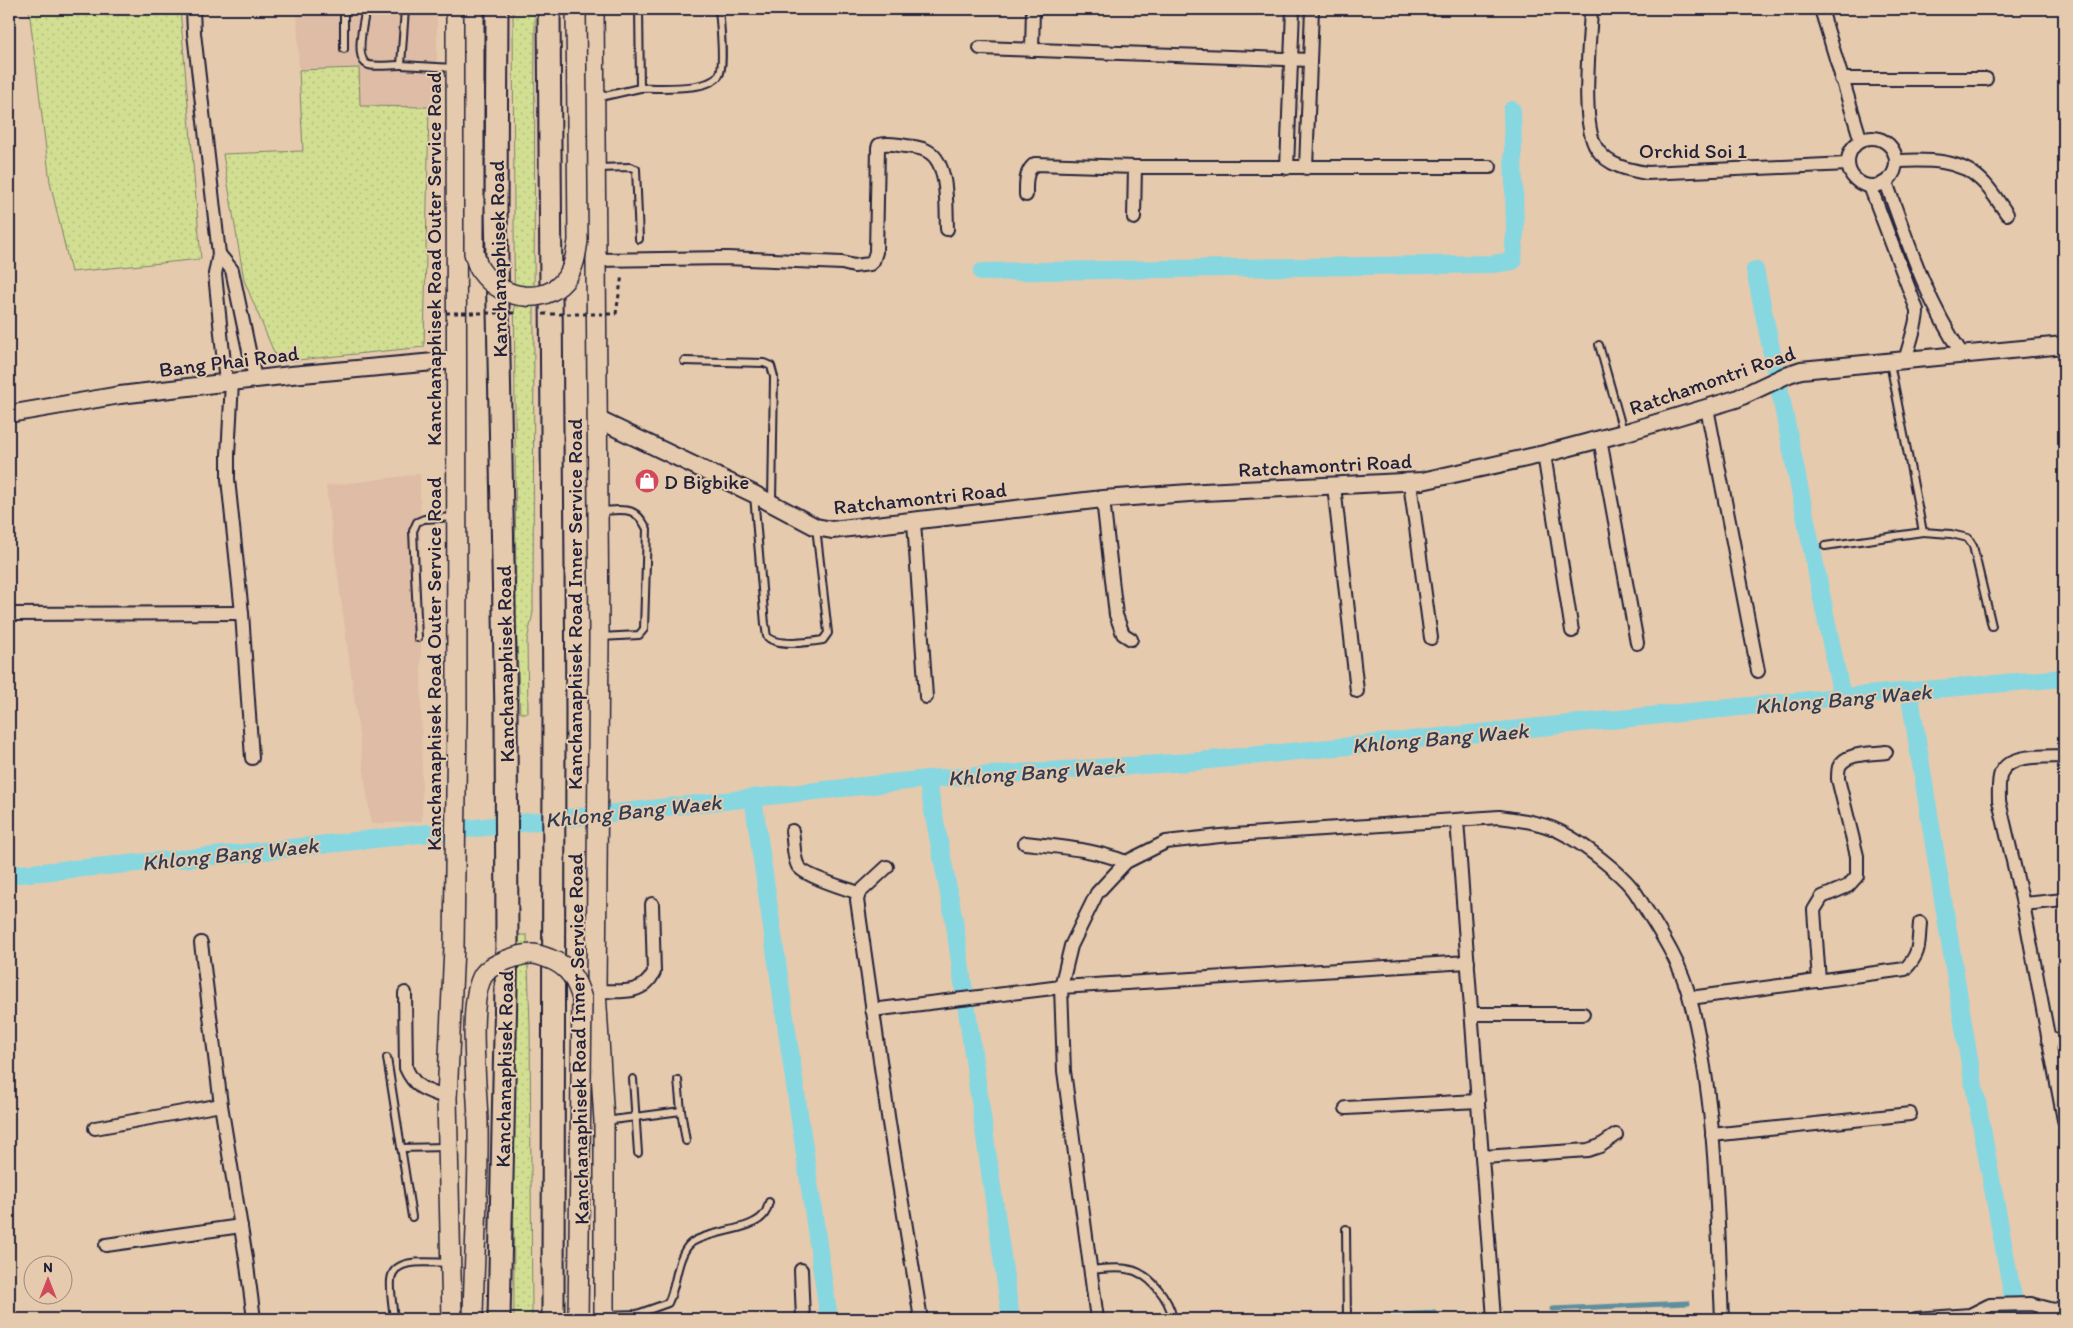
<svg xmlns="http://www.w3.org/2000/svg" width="2073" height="1328" viewBox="0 0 2073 1328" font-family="Itim,sans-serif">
	<defs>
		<pattern id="grass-dots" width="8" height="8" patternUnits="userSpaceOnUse" patternTransform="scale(1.25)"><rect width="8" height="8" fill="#d2df92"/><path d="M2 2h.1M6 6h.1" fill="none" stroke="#b4bf7f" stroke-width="1.8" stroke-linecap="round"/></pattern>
	</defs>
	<rect width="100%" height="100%" fill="#e6caad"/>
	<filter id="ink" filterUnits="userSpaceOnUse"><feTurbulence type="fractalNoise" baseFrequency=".02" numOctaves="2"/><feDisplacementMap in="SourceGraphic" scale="10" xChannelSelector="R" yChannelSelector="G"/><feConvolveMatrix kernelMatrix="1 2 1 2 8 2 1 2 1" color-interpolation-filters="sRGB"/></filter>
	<g filter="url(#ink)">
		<g fill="#debca5">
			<path d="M297,9H437V104L429,107L360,106L358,68L299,70Z"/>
			<path d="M420,474L422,821L371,824L326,486Z"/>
		</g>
		<g fill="url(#grass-dots)" stroke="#7a8066">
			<path d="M29,9H180L201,259L71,272L50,182Z"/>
			<path d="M513,9H535L533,612L527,641L528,713H520L516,624Z"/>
			<path d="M359,68L360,106L429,107L424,347L278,362L244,280L223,154L303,151L299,70Z"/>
			<path d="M520,935H527L530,1026L532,1319H514L513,982Z"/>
		</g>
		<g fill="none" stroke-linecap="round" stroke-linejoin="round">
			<g stroke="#5f8f9f" stroke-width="5">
				<path d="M1552,1309L1688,1303"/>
				<path d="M1362,1317L1435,1313"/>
				<path d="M1330,1319H1333"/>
			</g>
			<g stroke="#87d7e1" stroke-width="18">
				<path d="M1755,270L1842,697"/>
				<path d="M982,272L1492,264L1513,261L1515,229L1512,110"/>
				<path d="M1909,691L1968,1053L2017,1319"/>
				<path d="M927,779L954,920L1011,1319"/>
				<path d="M753,798L829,1319"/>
				<path d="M9,875L245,853L927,779L1189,762L1830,698L2064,678"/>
			</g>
			<defs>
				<g id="service">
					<path d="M344,9V49"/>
					<path d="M366,9C364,20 353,61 369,65C378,67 391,65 401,65"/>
					<path d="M405,9L401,65L454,68"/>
					<path d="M640,88C658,87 708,92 719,75C725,67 720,21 719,9"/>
					<path d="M596,98L640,88L639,9"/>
					<path d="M598,168L630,167L636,169L639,239"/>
					<path d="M1599,345L1623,431"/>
					<path d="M684,361L764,363L771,366L774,377L772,501"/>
					<path d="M1890,363L1923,532L1951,534L1968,538L1973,546L1992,626"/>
					<path d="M754,495L765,624C766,627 766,633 767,636C775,647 811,642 823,640L828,633L816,527"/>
					<path d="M1825,546L1923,532"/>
					<path d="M600,637L639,635L644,629L647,529C635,505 624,510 600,511"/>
					<path d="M418,638L413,531L417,522L424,519L455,517"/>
					<path d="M387,1058L412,1217"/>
					<path d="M633,1079L638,1153"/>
					<path d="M681,1111L686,1141"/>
					<path d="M605,1121L681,1111L678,1080"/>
					<path d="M401,1148L445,1147"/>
					<path d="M1346,1229L1347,1319"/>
					<path d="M1091,1270C1103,1269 1116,1267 1127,1269C1149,1272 1169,1298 1173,1319"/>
					<path d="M605,1315L637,1314L668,1303C677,1286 676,1256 691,1243C709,1230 755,1231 765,1213C767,1210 768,1205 769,1202"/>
					<path d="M394,1319C393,1307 390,1293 391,1280C393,1256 432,1263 448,1263"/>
				</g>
				<g id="minor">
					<path d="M193,9L194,33L219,254L215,274L226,383"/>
					<path d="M1591,9C1590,41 1580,124 1597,149C1608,166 1629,170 1647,173L1848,164"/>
					<path d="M1821,9L1861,141"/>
					<path d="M980,48L1310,60"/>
					<path d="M1032,50L1033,9"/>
					<path d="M1841,79H1986"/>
					<circle cx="1872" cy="162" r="24"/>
					<path d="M1897,161C1925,160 1959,158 1981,180C1991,189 1999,203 2007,214"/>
					<path d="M1287,168L1293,9"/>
					<path d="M1306,168L1312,9"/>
					<path d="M1886,182C1908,243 1926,300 1962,354"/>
					<path d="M1870,186L1917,310C1918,321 1908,348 1905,361"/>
					<path d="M1026,195C1026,184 1025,171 1035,164L1135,167H1490"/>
					<path d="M1134,218L1135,167"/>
					<path d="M219,254L232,270L255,379"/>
					<path d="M596,260L727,258L842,263L854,266L870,264L873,261L876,252L878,148L879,145C888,142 897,145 906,146C914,147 922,147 929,152C949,164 946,208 947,229"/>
					<path d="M232,382L228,455V479L242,613L252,758"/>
					<path d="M1707,408L1758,671"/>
					<path d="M1600,439L1637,643"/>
					<path d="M1544,454L1572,631"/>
					<path d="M1410,483L1431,638"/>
					<path d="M1334,486L1357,691"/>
					<path d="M1103,499L1116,615L1123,634L1131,639"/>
					<path d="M914,522L926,697"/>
					<path d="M9,614L242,613"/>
					<path d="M2064,756C2046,757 2010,753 2001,773C1998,780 1999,792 1999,801L2023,904L2064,1120"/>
					<path d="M1457,820L1494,1319"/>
					<path d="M792,831C794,842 793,857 798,866C804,876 847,889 859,893"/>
					<path d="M1025,843C1062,847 1091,849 1126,862"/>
					<path d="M887,867L859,893L857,900L889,1123L921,1319"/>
					<path d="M2023,904L2064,900"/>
					<path d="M201,943L221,1105L246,1258L254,1319"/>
					<path d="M1819,981L1814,910L1822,897L1848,886L1857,876V856L1838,779C1838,775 1838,770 1839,767C1845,752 1873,754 1886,752"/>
					<path d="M596,991C619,991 643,996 654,972L652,904"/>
					<path d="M405,993L406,1068C416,1090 427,1090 447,1098"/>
					<path d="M1690,998L1905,969C1921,953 1918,944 1920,923"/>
					<path d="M872,1010L1061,987L1468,962"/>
					<path d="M1472,1014H1583"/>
					<path d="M2048,1040L2064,1039"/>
					<path d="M1346,1108L1478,1101"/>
					<path d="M95,1128L221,1105"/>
					<path d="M1712,1135L1910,1114"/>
					<path d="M1483,1157L1588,1150L1600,1146L1616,1135"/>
					<path d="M106,1245L241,1226"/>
					<path d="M801,1270L803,1319"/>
					<path d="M1097,1319L1064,1071L1061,987L1071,946L1097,893L1126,862L1166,842L1220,836L1499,817C1522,820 1547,823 1568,836C1587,847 1618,871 1632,888C1638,895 1642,904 1647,911C1664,938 1682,967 1690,999C1717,1103 1717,1212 1722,1319"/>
					<path d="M1916,1319L1970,1315L1990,1305L2031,1304L2054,1310L2064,1308"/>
					<path d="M2038,1319L2054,1310"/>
				</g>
				<g id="tertiary">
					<path d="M9,414L120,395L291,375L456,360"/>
					<path d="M597,419L754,494L816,527L832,530L1103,499L1204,492L1422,481L1544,454L1623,433L1736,399L1789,374L1801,370L2064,345"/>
				</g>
				<g id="secondary">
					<path d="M594,9L599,637L596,991L604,1121V1319"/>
					<path d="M452,1319L447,1098L454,947L457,717L456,9"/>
				</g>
				<g id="trunk">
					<path d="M497,9L496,208L506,714L507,940L499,1319"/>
					<path d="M549,9L554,710L553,1319"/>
				</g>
			</defs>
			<use href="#service" stroke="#22223b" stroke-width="10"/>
			<use href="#minor" stroke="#22223b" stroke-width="16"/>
			<use href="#tertiary" stroke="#22223b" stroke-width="20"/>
			<use href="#secondary" stroke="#22223b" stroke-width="22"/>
			<use href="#trunk" stroke="#22223b" stroke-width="25"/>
			<g stroke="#22223b" stroke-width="3" stroke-dasharray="4 4" stroke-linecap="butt">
				<path d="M616,314L622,275"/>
				<path d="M432,339L438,314"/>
			</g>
			<use href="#service" stroke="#e6caad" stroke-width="6"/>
			<use href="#minor" stroke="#e6caad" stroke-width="12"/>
			<use href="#tertiary" stroke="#e6caad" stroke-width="16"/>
			<use href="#secondary" stroke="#e6caad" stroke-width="19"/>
			<use href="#trunk" stroke="#e6caad" stroke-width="21"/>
			<defs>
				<g id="secondary-bridge">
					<path d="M474,9V253C476,259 477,266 481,271C501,300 549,308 569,274C575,264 576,253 578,241L576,9"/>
					<path d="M473,1319C474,1255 479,1190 478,1125C478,1091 466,1000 484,974C491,964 520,954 532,954C537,954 545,957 550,959C569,966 577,981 582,999L578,1319"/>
				</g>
			</defs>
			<use href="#secondary-bridge" stroke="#22223b" stroke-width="22" stroke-linecap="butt"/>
			<g stroke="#22223b" stroke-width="3" stroke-dasharray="4 4" stroke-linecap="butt">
				<path d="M438,313H515"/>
				<path d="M543,314H616"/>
			</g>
			<use href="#secondary-bridge" stroke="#e6caad" stroke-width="19"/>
		</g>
	</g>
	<defs>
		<symbol id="shop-disc" viewBox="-11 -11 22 22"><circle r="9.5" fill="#d1495b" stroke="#e6caad"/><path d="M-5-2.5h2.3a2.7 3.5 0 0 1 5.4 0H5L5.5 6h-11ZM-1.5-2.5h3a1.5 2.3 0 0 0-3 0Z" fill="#fff"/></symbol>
	</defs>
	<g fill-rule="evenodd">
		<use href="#shop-disc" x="633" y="467" width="28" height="28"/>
	</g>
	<g text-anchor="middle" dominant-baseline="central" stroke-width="4" stroke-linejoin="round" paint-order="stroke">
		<g font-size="21" fill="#22223b" stroke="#e6caad">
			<text x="1693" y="150">Orchid Soi 1</text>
			<text transform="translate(433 259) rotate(-90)">Kanchanaphisek Road Outer Service Road</text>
			<text transform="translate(498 259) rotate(-91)">Kanchanaphisek Road</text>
			<text transform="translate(229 361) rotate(-7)">Bang Phai Road</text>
			<text transform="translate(1712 380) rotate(-19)">Ratchamontri Road</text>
			<text transform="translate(1325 465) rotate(-3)">Ratchamontri Road</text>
			<text transform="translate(920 498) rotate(-6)">Ratchamontri Road</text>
			<text transform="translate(574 604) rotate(-90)">Kanchanaphisek Road Inner Service Road</text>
			<text transform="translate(433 664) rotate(-90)">Kanchanaphisek Road Outer Service Road</text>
			<text transform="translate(505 664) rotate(-91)">Kanchanaphisek Road</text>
			<text transform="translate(578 1039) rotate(-91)">Kanchanaphisek Road Inner Service Road</text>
			<text transform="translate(504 1069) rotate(-89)">Kanchanaphisek Road</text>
		</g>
		<g font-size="21" fill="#22223b" stroke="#e6caad" text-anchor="start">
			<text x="664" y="481">D Bigbike</text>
		</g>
		<g font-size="22" font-style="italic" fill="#313d54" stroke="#e6caad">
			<text transform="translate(1843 699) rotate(-5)">Khlong Bang Waek</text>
			<text transform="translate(1440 738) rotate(-5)">Khlong Bang Waek</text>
			<text transform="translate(1036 772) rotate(-4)">Khlong Bang Waek</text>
			<text transform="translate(633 811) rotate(-6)">Khlong Bang Waek</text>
			<text transform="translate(230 854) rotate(-6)">Khlong Bang Waek</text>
		</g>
	</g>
	<rect width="2073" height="1328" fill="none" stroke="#e6caad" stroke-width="30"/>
	<rect x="15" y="15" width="2043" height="1298" fill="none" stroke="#22223b" stroke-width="2" filter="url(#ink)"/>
	<g transform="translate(48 1280)"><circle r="24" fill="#e6caad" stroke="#98877f"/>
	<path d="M0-4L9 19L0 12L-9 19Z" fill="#d1495b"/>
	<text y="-8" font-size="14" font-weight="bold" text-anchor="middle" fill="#22223b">N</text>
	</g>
</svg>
